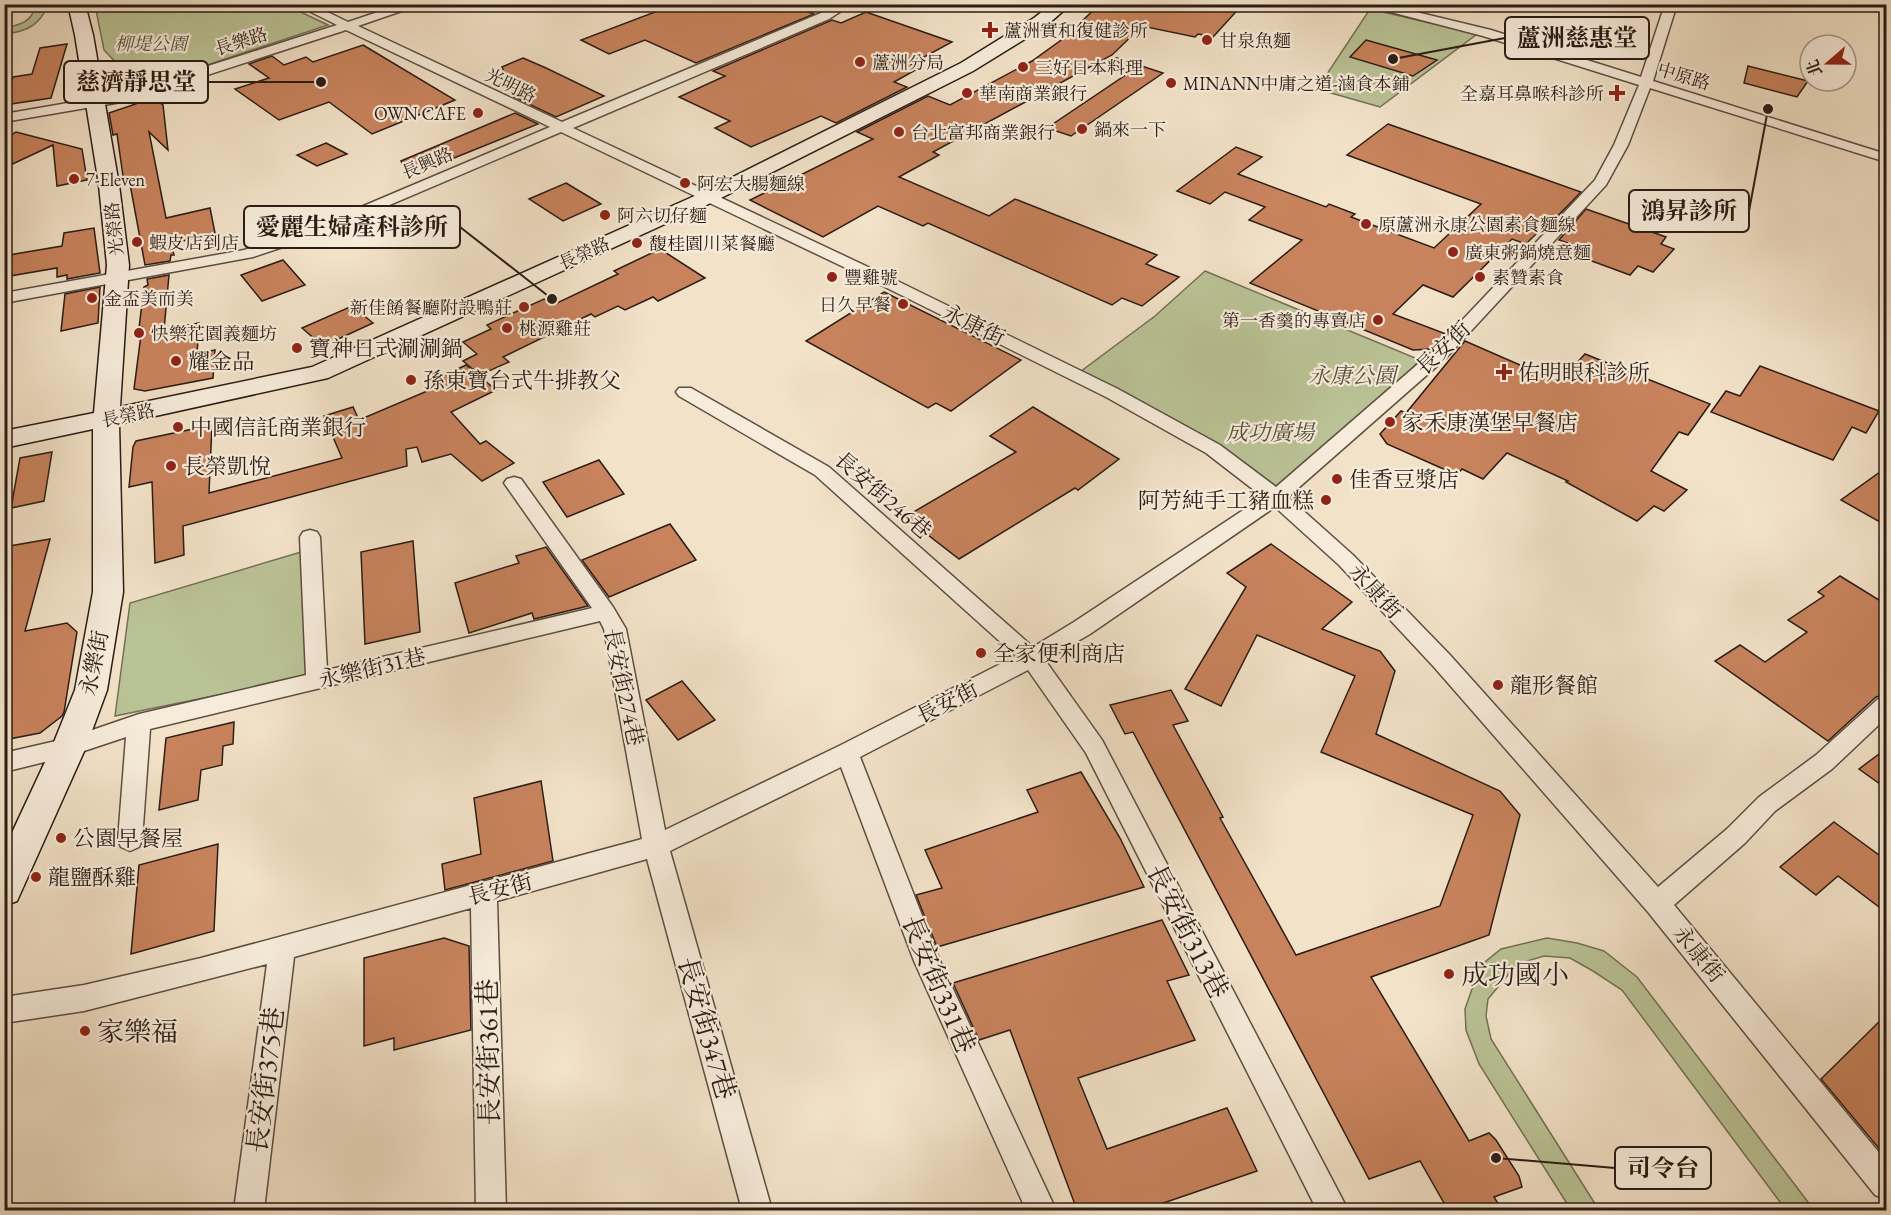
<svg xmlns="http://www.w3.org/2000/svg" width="1891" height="1215" viewBox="0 0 1891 1215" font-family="'EB Garamond','Noto Serif TC',serif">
	<rect width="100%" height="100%" fill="#f2e2c8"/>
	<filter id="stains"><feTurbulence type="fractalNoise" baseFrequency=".00333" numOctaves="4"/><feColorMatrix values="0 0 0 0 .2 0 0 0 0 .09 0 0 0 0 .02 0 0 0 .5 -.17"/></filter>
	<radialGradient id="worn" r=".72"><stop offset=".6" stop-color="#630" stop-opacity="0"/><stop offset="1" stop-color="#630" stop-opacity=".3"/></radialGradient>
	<g fill="#bac396" stroke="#727056" stroke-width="1.5">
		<path d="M26,5H38L46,9C38,27 23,32 5,34V28C17,25 31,23 34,9Z"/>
		<path d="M95,5H286L328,25L129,91L113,92L109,77L124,71L104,50Z"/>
		<path d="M1370,9L1477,34L1380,107L1317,89Z"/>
		<path d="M1205,271L1420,360L1359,424L1276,497L1203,443L1076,375L1155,316Z"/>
		<path d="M301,552L307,677L115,716L130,603Z"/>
		<path d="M1547,938L1577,943L1604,951L1637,977L1814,1210H1786L1622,990L1593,971L1570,958L1544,956L1517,964L1488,999L1486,1016L1491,1039L1599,1210H1571L1479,1064L1466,1030L1465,1009L1480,966L1501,949Z"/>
	</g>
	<g fill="#c8835d" stroke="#2b1c16" stroke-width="1.5">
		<path d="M676,4H787L814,14L696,63L645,40L609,54L581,40Z"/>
		<path d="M1100,4H1243L1213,37L1198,34L1195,37L1142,26L1112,55L933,152L939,155L899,177L989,216L1015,199L1157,255L1146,264L1179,277L1142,306L1122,298L1112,305L928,223L923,226L878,206L823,237L750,200L873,139L857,132L928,96L950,105L1032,61L1064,38Z"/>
		<path d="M866,12L952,42L911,64L921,67L894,82L907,87L836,123L821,116L751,147L715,128L730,121L679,97L725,76L713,71L832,20L841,23Z"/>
		<path d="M1366,40L1437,60L1413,76L1350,57Z"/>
		<path d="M67,44L51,98L4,105L13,77L32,74L40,48Z"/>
		<path d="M363,45L455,100L372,134L329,102L279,120L235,89L269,78L249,64L272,56L284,65L306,57L313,62Z"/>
		<path d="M523,58L546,68L604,96L556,117L514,97L502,67Z"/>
		<path d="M1117,58L1163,73L1071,136L1047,128L1127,74Z"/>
		<path d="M1748,66L1808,81L1797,97L1744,83Z"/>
		<path d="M153,98L163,105L168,150L149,132L166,218L210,208L215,233L171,244L174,255H171L170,261L145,265L130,184L123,176L117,134L113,135L109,113Z"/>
		<path d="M515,113L538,124L407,177L401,161Z"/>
		<path d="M1388,124L1581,192L1541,233L1538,232L1526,244L1512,239L1453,297L1423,285L1393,314L1446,334L1432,349L1413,350L1250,283L1302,240L1249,220L1265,207L1225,192L1210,204L1177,191L1236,147L1262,157L1238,174L1326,207L1329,204L1355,214L1351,217L1434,248L1481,204L1347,155Z"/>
		<path d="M16,132L82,149L87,180L57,186L53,145L4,168V139Z"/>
		<path d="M326,143L347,154L317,166L297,155Z"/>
		<path d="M566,183L601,204L563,221L529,199Z"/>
		<path d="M1586,209L1666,237L1661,244L1674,249L1653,272L1638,266L1630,275L1570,253L1577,246L1559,240Z"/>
		<path d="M94,228L100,273L67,279V275L57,277V268L4,277L9,255L62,246L64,233Z"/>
		<path d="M660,249L705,278L658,301L653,297L625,310L618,306L595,317L591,314L503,357L509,362L480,375L463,361L477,354L463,342L491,329L487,325L544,299L553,305L618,274L614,271Z"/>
		<path d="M283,260L305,285L262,301L241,275Z"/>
		<path d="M169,275L164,330L199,323L197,354L215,350L213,378L145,391L134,389L142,327L139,328L144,287L148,285L147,279Z"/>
		<path d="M100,287L98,323L61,331L65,294Z"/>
		<path d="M884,292L1021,360L951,411L936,403L928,408L806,341Z"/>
		<path d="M352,306L373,323L323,346L302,328Z"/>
		<path d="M1465,341L1559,382L1585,354L1710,404L1688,435L1679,432L1651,471L1687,490L1664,511L1654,506L1637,521L1566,482L1568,481L1507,453L1483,479L1462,469L1457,475L1387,444L1380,434L1401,411L1406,413Z"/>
		<path d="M466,365L496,390L451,412L480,444L486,441L514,463L482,481L451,454L422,462L417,447L406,449L407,466L183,526L184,555L155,563L152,482L129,487L133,447L136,441L212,425L209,493L342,458L324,416L353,407L359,420L432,389L426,384Z"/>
		<path d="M1760,366L1879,411L1866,433L1852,427L1833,460L1711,412L1726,391L1740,396Z"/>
		<path d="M1033,407L1119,459L1078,490L1075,488L959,559L905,517L1016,452L990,436Z"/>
		<path d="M52,452L44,501L11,508L20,458Z"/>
		<path d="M599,460L624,494L567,517L543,482Z"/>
		<path d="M1887,467V526L1841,500Z"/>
		<path d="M670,524L696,560L609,597L582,560Z"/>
		<path d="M50,539L25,631L67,623L77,632L64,712L62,716L40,733L4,740V547Z"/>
		<path d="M413,541L420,632L365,644L361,552Z"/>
		<path d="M1271,544L1352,602L1322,629L1380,651L1395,671L1376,734L1500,791L1520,815L1489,935L1371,977L1469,1141L1489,1133L1496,1140L1519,1176L1522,1187L1494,1197L1502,1210H1448L1420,1161L1369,1179L1133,732L1125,734L1110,705L1171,690L1188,721L1173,725L1223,817L1220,818L1296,955L1440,906L1473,815L1321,752L1355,676L1257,635L1221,706L1185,689L1246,587L1227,573Z"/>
		<path d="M546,547L588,606L534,619L532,613L469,633L455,583L519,563L516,556Z"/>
		<path d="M1840,576L1887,605V694L1876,697L1828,741L1715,661L1740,645L1765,662L1807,632L1788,620L1824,596L1818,592Z"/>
		<path d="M682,681L715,720L678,740L646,700Z"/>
		<path d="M234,722L233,744L223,746L222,765L201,770L198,800L159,810L166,738Z"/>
		<path d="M1887,748V789L1859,769Z"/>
		<path d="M1081,772L1120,838L1144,887L937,947L916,895L942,888L925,850L1038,812L1027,790Z"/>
		<path d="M541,781L553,861L445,890L442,864L481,854L474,798Z"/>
		<path d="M1834,822L1887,861V913L1838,876L1816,895L1780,867Z"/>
		<path d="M218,844L214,931L131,954L139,865Z"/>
		<path d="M1162,920L1189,975L1167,981L1195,1040L1078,1078L1107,1149L1227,1108L1257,1171L1143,1210H1077L1010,1030L979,1040L953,983Z"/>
		<path d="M444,938L469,946L471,1030L394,1050V1038L364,1046V958Z"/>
		<path d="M1887,1014V1158L1821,1079Z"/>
	</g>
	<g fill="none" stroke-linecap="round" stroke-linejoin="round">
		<defs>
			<path id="street" d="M295,4H311L348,22L402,4H422L358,26L562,122L821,13L837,4H852L829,19L573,128L885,275L1118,389L1220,445L1276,487L1433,351L1595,180L1614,145L1639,85L1483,36L1360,4H1383L1491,30L1641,77L1665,4H1677L1653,81L1886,154V162L1650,88L1628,145L1606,185L1445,359L1288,497L1353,555L1450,655L1658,887L1727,829L1759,797L1816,755L1878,699L1886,696V718L1832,769L1775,811L1745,843L1674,905L1886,1161V1199L1875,1195L1648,912L1434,667L1339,565L1275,507L1090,634L1045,660L1102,740L1348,1210H1317L1086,753L1028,670L860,757L939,959L1056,1210H1026L914,961L841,767L670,851L772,1210H742L647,859L497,901L506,1210H476L471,908L294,957L264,1210H234L267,964L84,1011L4,1023V997L84,985L201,958L642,839L604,629L600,621L150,729L142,840L139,847L130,851L121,847L118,840L126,737L69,756L4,772V753L69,738L139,714L306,675L300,537L303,532L310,530L317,532L320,537L327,670L592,608L504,483L507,479L514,477L521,479L613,607L626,629L665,830L839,746L1016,656L815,475L679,396L676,392L679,388H691L829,467L1033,647L1074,622L1263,497L1206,453L1106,397L873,281L561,132L319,235L253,257L4,303V293L244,250L309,229L550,127L346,30L127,101L4,122V114L120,94L337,25Z"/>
			<path id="secondary" d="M68,4H85L93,35L119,185L129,265L120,407L312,367L699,194L961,63L1034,18L1052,4H1071L1046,26L973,71L713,202L328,378L119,424L123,592L107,690L86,747L17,901L4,906V850L52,747L75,690L93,592V429L4,448V431L94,413L107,265L99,185L75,35Z"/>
		</defs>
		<use href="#street" stroke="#5d4e42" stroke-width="3"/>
		<use href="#secondary" stroke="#2b1c16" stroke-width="3"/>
		<use href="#street" fill="#f7ecdb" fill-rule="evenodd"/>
		<use href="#secondary" fill="#f7ecdb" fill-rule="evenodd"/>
	</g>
	<g fill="#8f2418" stroke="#f7ecdb" stroke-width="2">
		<path d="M987 21h6v6h6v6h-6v6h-6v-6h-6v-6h6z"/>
		<circle cx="1207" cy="40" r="6"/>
		<circle cx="860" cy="62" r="6"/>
		<circle cx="1023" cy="67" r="6"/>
		<circle cx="1171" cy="83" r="6"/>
		<circle cx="967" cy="93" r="6"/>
		<path d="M1614 84h6v6h6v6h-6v6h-6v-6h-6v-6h6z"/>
		<circle cx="478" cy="113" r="6"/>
		<circle cx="1082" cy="129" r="6"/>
		<circle cx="899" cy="132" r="6"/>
		<circle cx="74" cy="179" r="6"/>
		<circle cx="685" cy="183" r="6"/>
		<circle cx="605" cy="215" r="6"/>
		<circle cx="1366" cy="224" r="6"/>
		<circle cx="137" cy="242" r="6"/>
		<circle cx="637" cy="243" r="6"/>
		<circle cx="1453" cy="252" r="6"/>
		<circle cx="832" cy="277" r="6"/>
		<circle cx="1480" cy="277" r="6"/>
		<circle cx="92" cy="298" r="6"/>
		<circle cx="903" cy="304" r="6"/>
		<circle cx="524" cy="307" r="6"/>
		<circle cx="1378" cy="320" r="6"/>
		<circle cx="507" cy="328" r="6"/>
		<circle cx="139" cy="333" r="6"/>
		<circle cx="297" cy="348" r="6"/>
		<circle cx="176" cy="361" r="6"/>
		<path d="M1501 363h6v6h6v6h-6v6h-6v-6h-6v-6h6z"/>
		<circle cx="411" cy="380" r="6"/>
		<circle cx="1390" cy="422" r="6"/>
		<circle cx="178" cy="427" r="6"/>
		<circle cx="171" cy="466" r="6"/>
		<circle cx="1337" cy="479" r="6"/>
		<circle cx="1326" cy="500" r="6"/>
		<circle cx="981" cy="653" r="6"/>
		<circle cx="1498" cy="685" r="6"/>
		<circle cx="61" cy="838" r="6"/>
		<circle cx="36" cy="877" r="6"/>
		<circle cx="1449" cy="974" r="6"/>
		<circle cx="85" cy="1031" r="6"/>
	</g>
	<g text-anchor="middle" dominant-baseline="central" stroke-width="4.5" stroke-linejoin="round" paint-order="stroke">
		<g font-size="18" fill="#2b1c16" stroke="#f7ecdb" text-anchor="start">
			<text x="1004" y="30">蘆洲實和復健診所</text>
			<text x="1219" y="40">甘泉魚麵</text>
			<text x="872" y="62">蘆洲分局</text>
			<text x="1035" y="67">三好日本料理</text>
			<text x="1183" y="83">MINANN中庸之道-滷食本鋪</text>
			<text x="979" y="93">華南商業銀行</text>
			<text x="1604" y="93" text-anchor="end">全嘉耳鼻喉科診所</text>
			<text x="466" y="113" text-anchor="end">OWN CAFE</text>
			<text x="1094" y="129">鍋來一下</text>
			<text x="911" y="132">台北富邦商業銀行</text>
			<text x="86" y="179">7-Eleven</text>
			<text x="697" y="183">阿宏大腸麵線</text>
			<text x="617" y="215">阿六切仔麵</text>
			<text x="1378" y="224">原蘆洲永康公園素食麵線</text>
			<text x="149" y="242">蝦皮店到店</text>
			<text x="649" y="243">馥桂園川菜餐廳</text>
			<text x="1465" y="252">廣東粥鍋燒意麵</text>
			<text x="844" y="277">豐雞號</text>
			<text x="1492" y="277">素贊素食</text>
			<text x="104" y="298">金盃美而美</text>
			<text x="891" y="304" text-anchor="end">日久早餐</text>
			<text x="512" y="307" text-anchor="end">新佳餚餐廳附設鴨莊</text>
			<text x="1366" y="320" text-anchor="end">第一香羹的專賣店</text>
			<text x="519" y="328">桃源雞莊</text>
			<text x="151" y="333">快樂花園義麵坊</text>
		</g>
		<g font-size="18" fill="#2b1c16" stroke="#f7ecdb">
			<text transform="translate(241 41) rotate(-18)">長樂路</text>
			<text transform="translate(1684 76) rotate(17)">中原路</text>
			<text transform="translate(511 85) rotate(26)">光明路</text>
			<text transform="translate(427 163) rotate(-23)">長興路</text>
			<text transform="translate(114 229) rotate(-96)">光榮路</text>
			<text transform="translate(584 253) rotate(-24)">長榮路</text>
			<text transform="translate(128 415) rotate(-12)">長榮路</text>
		</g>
		<g font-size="18" font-style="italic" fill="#564e3c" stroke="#f7ecdb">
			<text x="151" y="43">柳堤公園</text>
		</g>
		<g font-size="22" fill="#2b1c16" stroke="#f7ecdb">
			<text transform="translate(974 325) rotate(26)">永康街</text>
			<text transform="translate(1443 348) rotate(-44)">長安街</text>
			<text transform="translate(883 495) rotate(41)">長安街246巷</text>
			<text transform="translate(1376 591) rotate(47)">永康街</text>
			<text transform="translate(94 663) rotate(-78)">永樂街</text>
			<text transform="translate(372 668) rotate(-13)">永樂街31巷</text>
			<text transform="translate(624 687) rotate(78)">長安街274巷</text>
			<text transform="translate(947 702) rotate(-27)">長安街</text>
			<text transform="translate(500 889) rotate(-15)">長安街</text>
			<text transform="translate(1699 954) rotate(50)">永康街</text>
		</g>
		<g font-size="22" fill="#2b1c16" stroke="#f7ecdb" text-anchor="start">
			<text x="309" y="348">寶神日式涮涮鍋</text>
			<text x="188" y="361">耀金品</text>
			<text x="1518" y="372">佑明眼科診所</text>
			<text x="423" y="380">孫東寶台式牛排教父</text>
			<text x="1402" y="422">家禾康漢堡早餐店</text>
			<text x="190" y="427">中國信託商業銀行</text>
			<text x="183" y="466">長榮凱悅</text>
			<text x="1349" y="479">佳香豆漿店</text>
			<text x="1314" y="500" text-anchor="end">阿芳純手工豬血糕</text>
			<text x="993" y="653">全家便利商店</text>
			<text x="1510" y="685">龍形餐館</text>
			<text x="73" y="838">公園早餐屋</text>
			<text x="48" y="877">龍鹽酥雞</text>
		</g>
		<g font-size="22" font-style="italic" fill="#564e3c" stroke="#f7ecdb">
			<text x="1352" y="375">永康公園</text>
			<text x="1270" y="432">成功廣場</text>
		</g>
		<g font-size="27" fill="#2b1c16" stroke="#f7ecdb">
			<text transform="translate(1188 931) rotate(63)">長安街313巷</text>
			<text transform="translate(939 984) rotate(67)">長安街331巷</text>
			<text transform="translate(707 1028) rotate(74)">長安街347巷</text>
			<text transform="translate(488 1052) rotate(-91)">長安街361巷</text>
			<text transform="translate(265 1080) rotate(-83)">長安街375巷</text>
		</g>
		<g font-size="27" fill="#2b1c16" stroke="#f7ecdb" text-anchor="start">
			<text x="1461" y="974">成功國小</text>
			<text x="97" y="1031">家樂福</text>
		</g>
	</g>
	<path fill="none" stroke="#2b1c16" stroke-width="2" d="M1393 59L1505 38M321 82L208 82M1768 109L1749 211M552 299L460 227M1496 1158L1615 1168"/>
	<g fill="#2b1c16" stroke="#f7ecdb" stroke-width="2">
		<circle cx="1393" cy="59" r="6"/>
		<circle cx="321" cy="82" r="6"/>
		<circle cx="1768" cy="109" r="6"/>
		<circle cx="552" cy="299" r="6"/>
		<circle cx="1496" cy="1158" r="6"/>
	</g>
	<g fill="#f7ecdb" stroke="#2b1c16" stroke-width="2">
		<rect x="1505" y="17" width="144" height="42" rx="6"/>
		<rect x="64" y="61" width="144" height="42" rx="6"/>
		<rect x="1629" y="190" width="120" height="42" rx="6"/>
		<rect x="244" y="206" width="216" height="42" rx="6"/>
		<rect x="1615" y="1147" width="96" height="42" rx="6"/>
	</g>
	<g font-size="24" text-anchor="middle" font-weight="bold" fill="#2b1c16">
		<text x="1577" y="46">蘆洲慈惠堂</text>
		<text x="136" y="90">慈濟靜思堂</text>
		<text x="1689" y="219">鴻昇診所</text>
		<text x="352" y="235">愛麗生婦產科診所</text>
		<text x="1663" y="1176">司令台</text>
	</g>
	<rect width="1891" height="1215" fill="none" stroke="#f2e2c8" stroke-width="24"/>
	<rect x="6" y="6" width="1879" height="1203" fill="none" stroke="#2b1c16" stroke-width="3"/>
	<rect x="12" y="12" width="1867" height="1191" fill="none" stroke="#2b1c16" stroke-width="1.5"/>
	<g transform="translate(1828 63) rotate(250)"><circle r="28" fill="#f7ecdb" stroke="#a5998c" stroke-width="1.5"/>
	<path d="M0-4.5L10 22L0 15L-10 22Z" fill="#8f2418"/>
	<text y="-9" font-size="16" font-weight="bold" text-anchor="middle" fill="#2b1c16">北</text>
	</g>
	<rect width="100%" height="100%" filter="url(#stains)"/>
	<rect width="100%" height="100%" fill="url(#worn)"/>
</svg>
